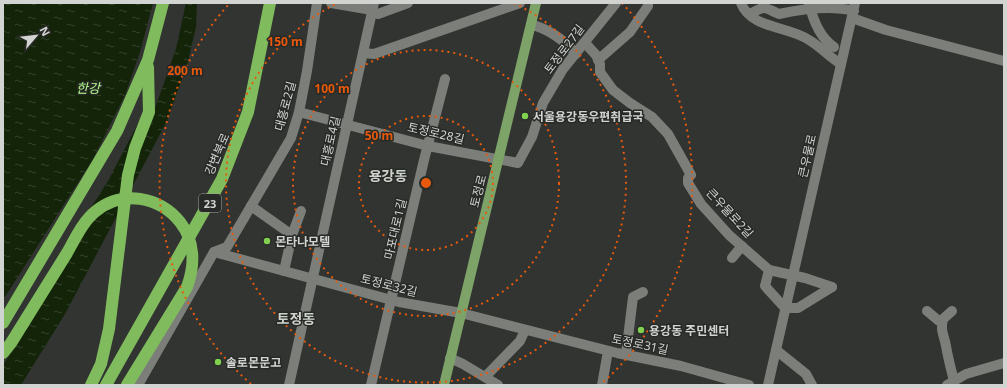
<svg xmlns="http://www.w3.org/2000/svg" width="1007" height="388" viewBox="0 0 1007 388" font-family="'Noto Sans','Noto Sans KR',sans-serif">
	<defs>
		<pattern id="water-ripples" width="26" height="14" patternUnits="userSpaceOnUse"><rect width="26" height="14" fill="#132409"/><path d="M2 4q2-2 4 0t4 0M15 11q2-2 4 0t4 0" fill="none" stroke="#34432c"/></pattern>
	</defs>
	<rect width="100%" height="100%" fill="#313430"/>
	<path fill="url(#water-ripples)" d="M3,3H197L196,27L187,65L167,121L65,314L21,385H3Z"/>
	<path fill="#313430" d="M153,3H186L176,49L153,114L145,110L108,181L7,340L16,346L3,365V300L93,159L125,95L140,52Z"/>
	<g fill="none" stroke-linecap="round" stroke-linejoin="round">
		<g stroke="#7b7e79" stroke-width="10">
			<path d="M331,3L372,10"/>
			<path d="M741,3C751,29 789,26 809,40C821,47 829,57 841,64"/>
			<path d="M809,3C813,20 820,38 834,47"/>
			<path d="M372,12L378,14L408,3"/>
			<path d="M750,14C766,5 763,7 779,14C802,9 830,5 854,11"/>
			<path d="M852,18L886,30L1004,61"/>
			<path d="M531,25C548,28 565,41 576,54"/>
			<path d="M585,43L596,55L600,64V72L613,90L630,103L652,117L668,134L691,175L688,178V183L701,204L729,235L769,270L805,278L832,287"/>
			<path d="M363,53L374,54L520,3"/>
			<path d="M598,60L630,32L648,6V3"/>
			<path d="M299,112L428,146L518,163L532,137L543,103L563,69L616,3"/>
			<path d="M251,206L292,235"/>
			<path d="M214,252L399,302L461,313L617,353L681,366L749,385"/>
			<path d="M732,258L742,246"/>
			<path d="M769,270L765,286L785,308H798L832,287"/>
			<path d="M284,271L292,235L301,211"/>
			<path d="M927,311L939,321H942"/>
			<path d="M952,311L943,319C940,332 944,334 946,346C948,358 951,369 954,381"/>
			<path d="M776,350L806,374L812,385"/>
			<path d="M626,354L633,297L643,292"/>
			<path d="M450,358L463,364L498,385"/>
			<path d="M485,377L520,341L525,330"/>
			<path d="M138,385L214,252L227,247L291,138L299,112L307,71L317,3"/>
			<path d="M289,385L374,3"/>
			<path d="M371,385L424,160L445,79"/>
			<path d="M602,385L608,351"/>
			<path d="M768,385L855,3"/>
			<path d="M947,385L966,374L1004,363"/>
		</g>
		<path stroke="#7ea369" stroke-width="10" d="M444,385L536,3"/>
		<g stroke="#80bc5e" stroke-width="12">
			<path d="M3,323L117,131L148,60L163,3"/>
			<path d="M3,353L11,343C30,313 48,283 67,253C75,239 83,221 96,211C122,190 159,196 180,222C195,241 195,265 187,287L127,385"/>
			<path d="M91,385L101,364L109,329L128,175L135,148L149,112L148,67"/>
			<path d="M106,385L222,179L248,112L270,3"/>
		</g>
	</g>
	<g fill="none" stroke="#e8590c" stroke-width="2" stroke-dasharray="2 4">
		<circle cx="426" cy="183" r="67"/>
		<circle cx="426" cy="183" r="133"/>
		<path d="M514 3A200 200 0 1 1 338 3"/>
		<path d="M251 384A266 266 0 0 1 230 3M622 3A266 266 0 0 1 601 384"/>
	</g>
	<g fill="#81d050" stroke="#272a26" stroke-width="1.5">
		<circle cx="525" cy="116" r="4"/>
		<circle cx="267" cy="241" r="4"/>
		<circle cx="641" cy="330" r="4"/>
		<circle cx="218" cy="362" r="4"/>
	</g>
	<g text-anchor="middle" dominant-baseline="central" stroke-width="3" stroke-linejoin="round" paint-order="stroke">
		<rect fill="#272a26" stroke="#9fa19e" stroke-width="1" x="199" y="194" width="22" height="18" rx="3"/>
		<g font-size="11" font-weight="bold" fill="#d2d4d1">
			<text x="210" y="203">23</text>
		</g>
		<g font-size="12" fill="#d2d4d1" stroke="#272a26">
			<text transform="translate(564 49) rotate(-53)">토정로27길</text>
			<text transform="translate(285 106) rotate(-75)">대흥로2길</text>
			<text transform="translate(436 133) rotate(13)">토정로28길</text>
			<text transform="translate(330 141) rotate(-77)">대흥로4길</text>
			<text transform="translate(217 154) rotate(-67)">강변북로</text>
			<text transform="translate(807 156) rotate(-77)">큰우물로</text>
			<text transform="translate(478 191) rotate(-76)">토정로</text>
			<text transform="translate(730 213) rotate(47)">큰우물로2길</text>
			<text transform="translate(395 229) rotate(-77)">마포대로1길</text>
			<text transform="translate(389 285) rotate(14)">토정로32길</text>
			<text transform="translate(640 344) rotate(12)">토정로31길</text>
		</g>
		<g font-size="12" font-weight="bold" fill="#d2d4d1" stroke="#272a26" text-anchor="start">
			<text x="533" y="116">서울용강동우편취급국</text>
			<text x="275" y="241">몬타나모텔</text>
			<text x="649" y="330">용강동 주민센터</text>
			<text x="226" y="362">솔로몬문고</text>
		</g>
		<g font-size="13" font-style="italic" fill="#b3fb8c" stroke="#272a26">
			<text x="88" y="88">한강</text>
		</g>
		<g font-size="14" font-weight="bold" fill="#cfd3cd" stroke="#272a26">
			<text x="388" y="175">용강동</text>
			<text x="296" y="318">토정동</text>
		</g>
	</g>
	<circle cx="426" cy="183" r="6" fill="#e8590c" stroke="#272a26" stroke-width="2"/>
	<g font-size="12" text-anchor="middle" font-weight="bold" fill="#e8590c" stroke="#272a26" stroke-width="3" stroke-linejoin="round" paint-order="stroke">
		<text x="285" y="46">150 m</text>
		<text x="185" y="75">200 m</text>
		<text x="332" y="93">100 m</text>
		<text x="379" y="140">50 m</text>
	</g>
	<rect width="1007" height="388" fill="none" stroke="#d2d4d1" stroke-width="8"/>
	<g transform="translate(36 36) rotate(62)" stroke="#272a26" stroke-width="3" paint-order="stroke">
	<path d="M0-3L7 15L0 10L-7 15Z" fill="#d2d4d1"/>
	<text y="-6" font-size="11" font-weight="bold" text-anchor="middle" fill="#d2d4d1">N</text>
	</g>
</svg>
